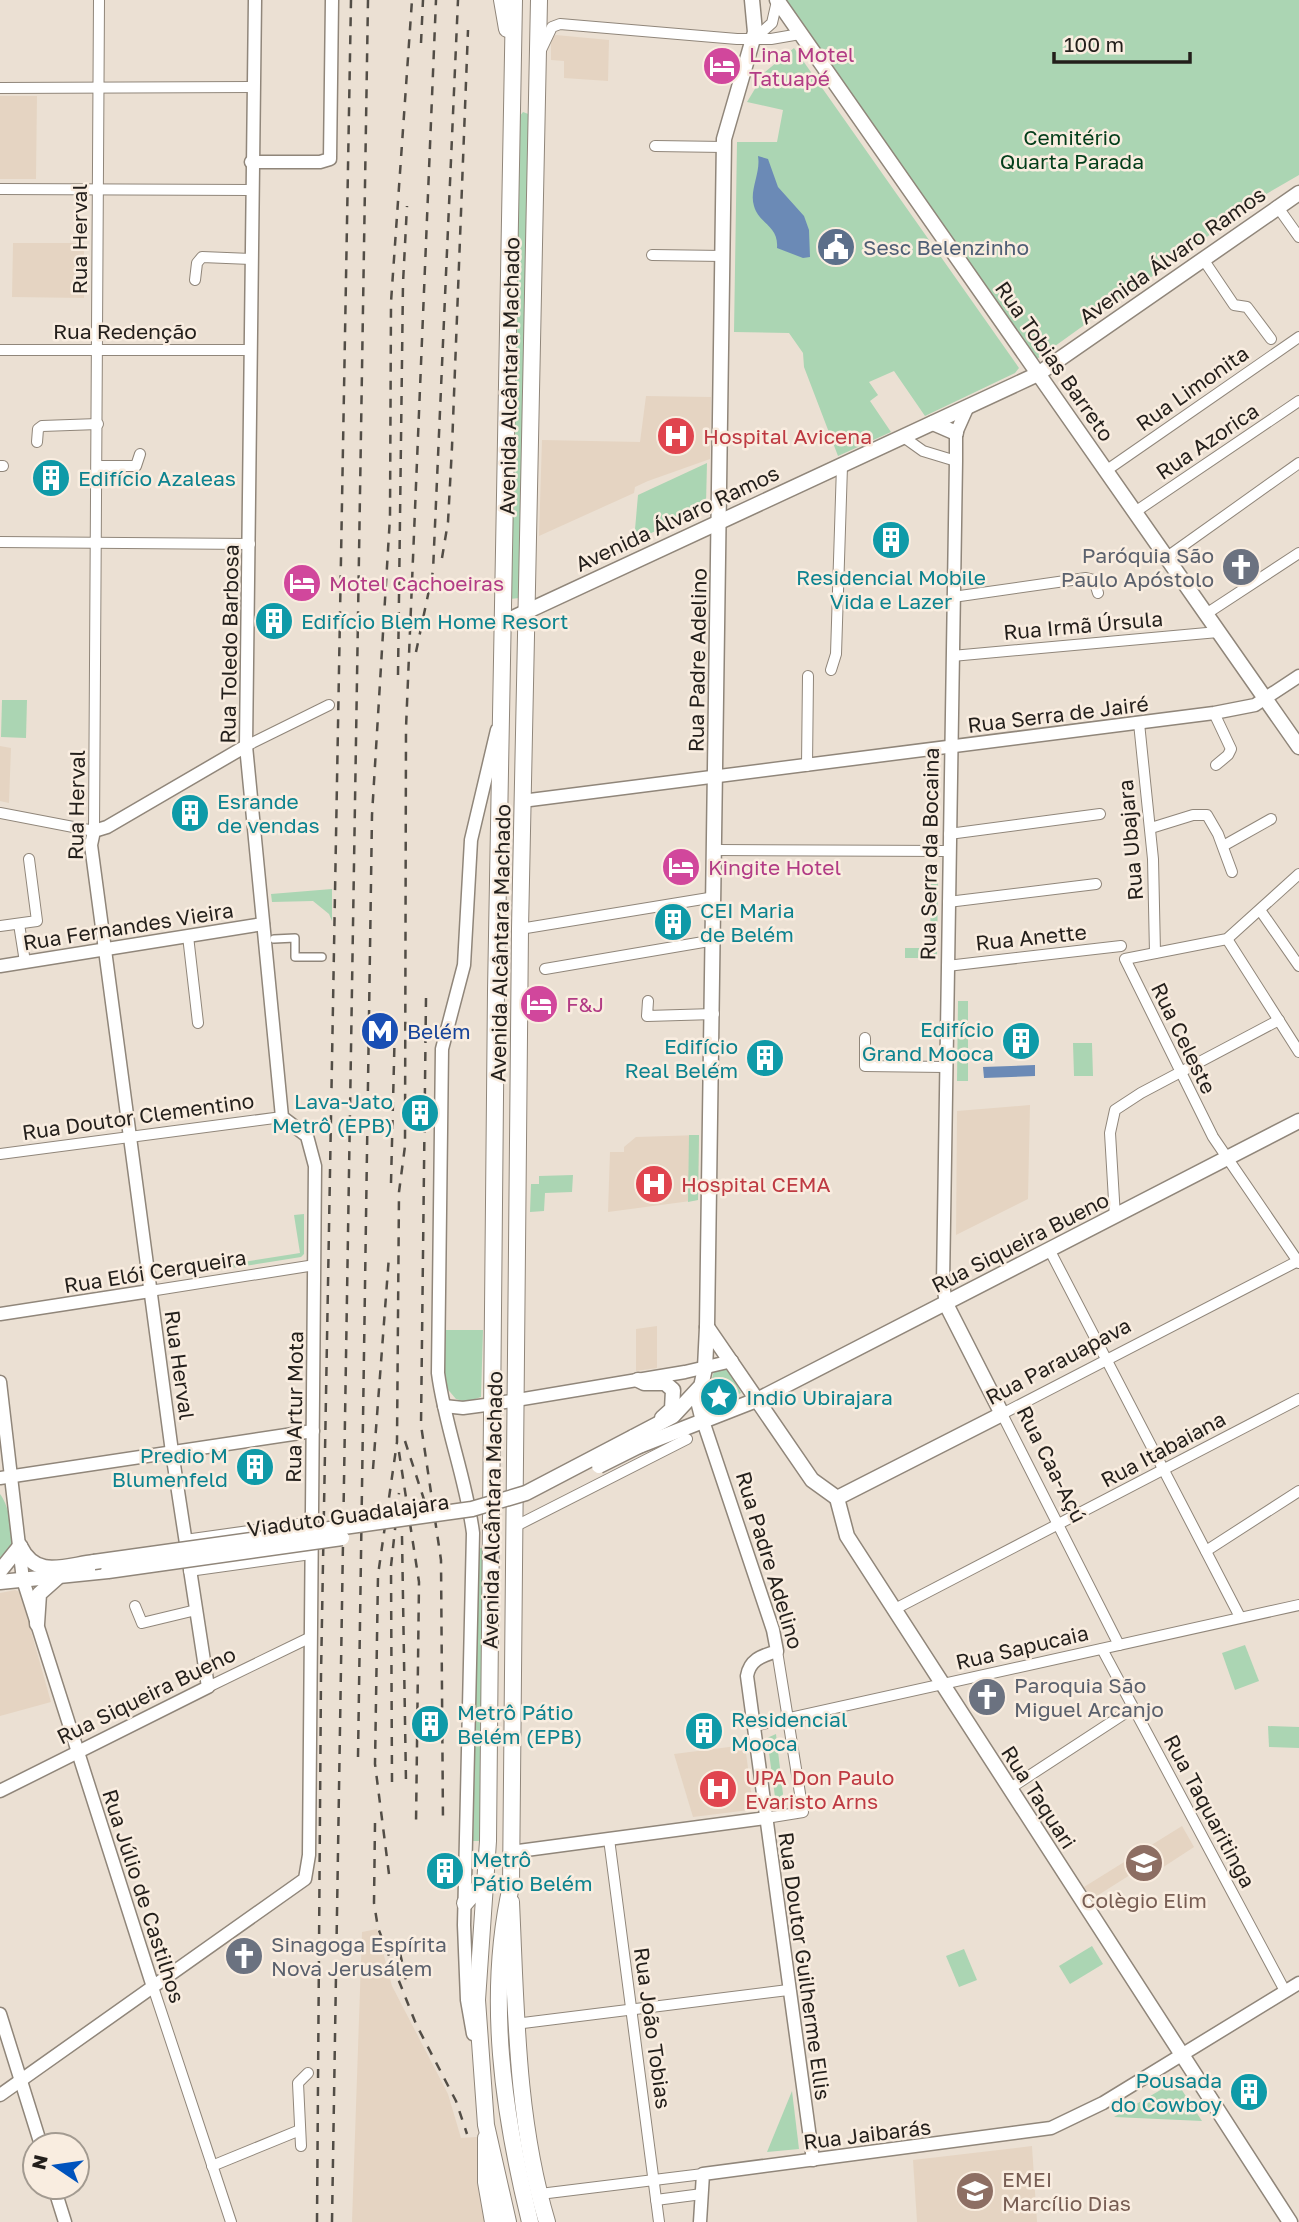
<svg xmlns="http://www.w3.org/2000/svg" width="1299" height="2222" viewBox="0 0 1299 2222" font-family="'Golos Text',sans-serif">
	<rect width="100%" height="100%" fill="#ebe0d3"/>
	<g fill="#e5d4c2">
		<path d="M556,35L609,40L608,81L564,78V61L551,60V38Z"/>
		<path d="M0,96H37L36,179H0Z"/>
		<path d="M13,243H84V298L12,297Z"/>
		<path d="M646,396L711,397L710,459L648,481L635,487L634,493L539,536L542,440L640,442Z"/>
		<path d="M0,746L11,748L9,803L0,801Z"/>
		<path d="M1030,1105L1028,1199L956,1235L957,1111Z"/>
		<path d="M699,1135L698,1200L608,1212L610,1152H624V1147L636,1137Z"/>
		<path d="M657,1326V1368L636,1371V1329Z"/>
		<path d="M15,1590L20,1592L51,1702L0,1716V1593Z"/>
		<path d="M745,1745L753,1806L749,1810L693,1817L674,1754Z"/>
		<path d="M1182,1826L1194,1847L1145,1879L1141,1868L1092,1899L1084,1887Z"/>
		<path d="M377,1929L392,1986L448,2094L461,2138L477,2137L485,2222H352L362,1932Z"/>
		<path d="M1032,2146L1037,2222H917L913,2160Z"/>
	</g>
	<g fill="#abd5b3">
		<path d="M785,0H1299V175L1268,193L1037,359Z"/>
		<path d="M794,48L1019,368L1015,373L925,416L894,371L869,382L878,395L870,401L891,432L838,456L804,367L803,353L789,333L734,332L737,142H777L783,110L747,102L765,72Z"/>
		<path d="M523,112L531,115L520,598L509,599L519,117Z"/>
		<path d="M707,463L706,504L703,509L634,541L638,495Z"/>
		<path d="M2,700H27L26,738L1,737Z"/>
		<path d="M931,883H938L937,955L933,958H905V948H930Z"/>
		<path d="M332,889V921L329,914L313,901L272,902L271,894Z"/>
		<path d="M958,1001H968V1081H957Z"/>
		<path d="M1073,1043H1092L1093,1076H1074Z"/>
		<path d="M689,1135H699L698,1200L688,1202Z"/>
		<path d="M573,1175L572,1192L545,1193L544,1211L530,1212L531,1184H539V1176Z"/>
		<path d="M304,1214V1254L301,1257L219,1270L218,1266L300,1253L294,1215Z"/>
		<path d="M444,1330H483L481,1397L466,1402L456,1399L445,1386Z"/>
		<path d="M729,1368L741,1393L708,1408L706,1400L714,1371Z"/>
		<path d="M0,1494C9,1505 15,1536 10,1551C8,1556 3,1561 0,1565Z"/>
		<path d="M478,1548H484L480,1841H473Z"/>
		<path d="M1245,1645L1259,1681L1235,1690L1222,1653Z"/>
		<path d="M1268,1726L1299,1727V1748L1269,1747Z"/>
		<path d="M776,1734L783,1794L780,1800L775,1797L767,1738Z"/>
		<path d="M1092,1946L1103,1964L1070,1984L1059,1966Z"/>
		<path d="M964,1949L977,1980L959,1987L946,1956Z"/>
		<path d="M1176,2081L1202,2121L1114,2117Z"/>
		<path d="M792,2091L799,2149L767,2152Z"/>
	</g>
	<g fill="#6b8ab6">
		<path d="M758,156L768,159L778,187L804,216L809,230L810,257L803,258L777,248C779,226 759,224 754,206C749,190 761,173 758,156Z"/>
		<path d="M1035,1065V1076L984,1078L983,1067Z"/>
	</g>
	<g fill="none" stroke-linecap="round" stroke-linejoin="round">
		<defs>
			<path id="pedestrian" d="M274,939L295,938V957H322"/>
			<g id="minor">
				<path d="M754,39L772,23L777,1"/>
				<path d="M541,50L552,27L560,24L737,39H771L800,34"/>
				<path d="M0,88L253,87"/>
				<path d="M655,146L724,147"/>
				<path d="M0,189L251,190"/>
				<path d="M1277,206L1299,237"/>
				<path d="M652,255L723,256"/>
				<path d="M1203,259L1234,305L1247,307L1271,339"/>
				<path d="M195,280L197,263L202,257L251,259"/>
				<path d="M0,350H251"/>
				<path d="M902,436L923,451L956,461"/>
				<path d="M37,442L38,429L42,426L98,424"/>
				<path d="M0,466H3"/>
				<path d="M98,466H136L140,454"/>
				<path d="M1107,470L1299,337"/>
				<path d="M1135,512L1299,401"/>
				<path d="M0,542L250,544"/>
				<path d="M1167,557L1299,463"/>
				<path d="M953,597L1086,578L1094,580L1098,593"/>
				<path d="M1206,614L1299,553"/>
				<path d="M952,656L1218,632"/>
				<path d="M831,670L836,654L842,466"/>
				<path d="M1214,713L1231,749L1228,755L1216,765"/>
				<path d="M1139,723L1153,859L1155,953"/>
				<path d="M246,746L329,705"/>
				<path d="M807,766L808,676"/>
				<path d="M0,813L94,831L99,0"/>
				<path d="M1151,828L1193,815H1207L1218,834L1232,872"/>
				<path d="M949,834L1100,814"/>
				<path d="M1223,846L1271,819"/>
				<path d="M716,850L948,851"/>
				<path d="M1299,874L1227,939L1125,959L1213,1137L1299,1263"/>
				<path d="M948,902L1096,884"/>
				<path d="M1260,910L1299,966"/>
				<path d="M19,924L25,962"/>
				<path d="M0,926L37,921L29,859"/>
				<path d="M520,929L715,897"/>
				<path d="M188,936L198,1023"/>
				<path d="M1227,939L1299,1052"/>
				<path d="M947,966L1121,946"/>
				<path d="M545,969L715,940"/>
				<path d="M648,1001L647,1016L714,1014"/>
				<path d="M865,1038V1066L945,1067"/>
				<path d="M0,1154L282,1117"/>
				<path d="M1115,1217L1110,1133L1115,1110L1141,1093L1279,1020"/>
				<path d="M1050,1251L1240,1617"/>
				<path d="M150,1291L315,1265"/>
				<path d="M512,1528L687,1439"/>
				<path d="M185,1540L312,1522"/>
				<path d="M1206,1551L1299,1491"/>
				<path d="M189,1571L311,1554"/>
				<path d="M135,1606L142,1623L196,1610"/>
				<path d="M895,1609L1299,1399"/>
				<path d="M1119,1645L1002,1414L1298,1261"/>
				<path d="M1102,1649L1285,1991"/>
				<path d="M208,1687L311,1637"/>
				<path d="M754,1726L1299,1605"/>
				<path d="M1009,1789L1133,1708"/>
				<path d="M766,1818L803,1812L777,1651"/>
				<path d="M609,1839L659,2222"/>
				<path d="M153,1987L231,2222"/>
				<path d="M515,2024L788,1990"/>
				<path d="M301,2146L298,2083L308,2073"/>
				<path d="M212,2166L300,2130"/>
				<path d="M540,2194L703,2174"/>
				<path d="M656,2200L702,2194"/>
			</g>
			<g id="tertiary">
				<path d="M251,162H320L330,159L332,0"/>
				<path d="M522,801L1214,713L1255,705L1299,676"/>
				<path d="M0,966L263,924"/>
				<path d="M946,1304L943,1284L956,461V433L968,406"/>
				<path d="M0,1314L150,1291"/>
				<path d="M0,1382L23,1580L153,1987"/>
				<path d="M444,1406L463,1408L493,1404L685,1372L732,1361"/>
				<path d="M703,1421L773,1630L777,1651C762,1656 750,1659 747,1676L813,2160"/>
				<path d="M0,1478L313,1431"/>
				<path d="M0,1791L208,1687L172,1452L91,845L94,831L107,827L246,746"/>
				<path d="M511,1852L766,1818"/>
				<path d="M0,2014L41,2145"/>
				<path d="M473,2034L467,2000L464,1925L473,1533C466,1478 445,1427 438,1373L442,1049L464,965L471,840L497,730"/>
				<path d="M0,2095L305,1879L309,1855L315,1166L307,1136L282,1117L246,746L255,0"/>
				<path d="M54,2187L65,2222"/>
				<path d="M700,2222L703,2174L1051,2128L1103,2103L1299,1983"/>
			</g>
			<g id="secondary">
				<path d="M777,0L1299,747"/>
				<path d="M933,423L956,433"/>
				<path d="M502,623L1038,374L1299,193"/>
				<path d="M707,1327L812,1480L837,1498"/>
				<path d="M638,1380L644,1383H665L673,1390L672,1409L662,1418"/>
				<path d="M703,1421L698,1401L705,1368L707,1327L724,139L755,32L752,0"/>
				<path d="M633,1437L673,1416L699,1388"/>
				<path d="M639,1446L759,1399L1299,1121"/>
				<path d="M837,1498L847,1536L1290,2222"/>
				<path d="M837,1498L1002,1414L946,1304"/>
				<path d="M20,1546C36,1579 63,1566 94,1562"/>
				<path d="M0,1571L20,1546"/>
				<path d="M0,1582L108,1571"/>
				<path d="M37,1624L39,1594L57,1578"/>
			</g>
			<g id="primary">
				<path d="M511,1902C516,2008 516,2119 547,2222"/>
				<path d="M486,2138V2182L493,2222"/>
			</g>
			<g id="trunk">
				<path d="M502,0L507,29"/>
				<path d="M465,1903L486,1879"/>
				<path d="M508,2222L486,2125L477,2000L488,1841L496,991L514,0"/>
				<path d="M530,2222C503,2112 486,1997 511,1886L520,929L539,0"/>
			</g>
		</defs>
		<use href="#pedestrian" stroke="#90867a" stroke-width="10"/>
		<use href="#minor" stroke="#90867a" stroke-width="12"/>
		<use href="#tertiary" stroke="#90867a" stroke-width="15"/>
		<use href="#secondary" stroke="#90867a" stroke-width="17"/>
		<use href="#primary" stroke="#90867a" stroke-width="18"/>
		<use href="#trunk" stroke="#90867a" stroke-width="18"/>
		<use href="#pedestrian" stroke="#fff" stroke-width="7"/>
		<use href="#minor" stroke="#fff" stroke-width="10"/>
		<use href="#tertiary" stroke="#fff" stroke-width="12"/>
		<use href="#secondary" stroke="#fff" stroke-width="14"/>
		<use href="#primary" stroke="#fff" stroke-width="16"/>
		<use href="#trunk" stroke="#fff" stroke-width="16"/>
		<g stroke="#524d46" stroke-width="2.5" stroke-dasharray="9 9" stroke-linecap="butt">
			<path d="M421,43L423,0"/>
			<path d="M442,558L448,522L452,447L468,30"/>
			<path d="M416,652L433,571L458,0"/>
			<path d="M398,675L403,283L407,206"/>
			<path d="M426,998L421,1425L441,1560L443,1822"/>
			<path d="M391,1183L395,1022"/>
			<path d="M405,1441L429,1515"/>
			<path d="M399,1452L419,1582L416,1825"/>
			<path d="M373,1469L389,1256"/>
			<path d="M402,1536L406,1782"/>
			<path d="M358,1757L372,815L390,517L391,302L412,0"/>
			<path d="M392,1782L391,1566L399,1493"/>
			<path d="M375,1823L374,1903L378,1928L416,2024L456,2101L467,2134"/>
			<path d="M389,1874L375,1764L378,1575L397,1442L399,1192L405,1146L406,728L436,0"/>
			<path d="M400,1953L406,1980"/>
			<path d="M317,2222L321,1675L351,0"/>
			<path d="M332,2222L368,0"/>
		</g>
		<defs>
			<g id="secondary-bridge">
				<path d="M599,1466L639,1446"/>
				<path d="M94,1562L472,1509L526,1493L633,1437"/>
				<path d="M108,1571L342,1538"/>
			</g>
		</defs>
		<use href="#secondary-bridge" stroke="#90867a" stroke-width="17" stroke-linecap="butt"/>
		<use href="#secondary-bridge" stroke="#fff" stroke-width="14"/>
	</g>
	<defs>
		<symbol id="hotel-disc" viewBox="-11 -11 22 22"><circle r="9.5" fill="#d1479c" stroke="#f9ede0"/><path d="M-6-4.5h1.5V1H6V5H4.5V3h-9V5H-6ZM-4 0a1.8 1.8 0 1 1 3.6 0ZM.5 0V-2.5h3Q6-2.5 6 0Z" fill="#fff"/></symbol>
		<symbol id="civic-disc" viewBox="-11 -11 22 22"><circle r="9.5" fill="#5c6f8a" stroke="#f9ede0"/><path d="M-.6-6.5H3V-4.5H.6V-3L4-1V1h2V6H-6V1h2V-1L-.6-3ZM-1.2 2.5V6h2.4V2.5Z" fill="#fff"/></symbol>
		<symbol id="hospital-disc" viewBox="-11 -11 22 22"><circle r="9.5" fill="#e0444e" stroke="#f9ede0"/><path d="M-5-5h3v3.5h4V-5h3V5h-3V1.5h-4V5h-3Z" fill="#fff"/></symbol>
		<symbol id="building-disc" viewBox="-11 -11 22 22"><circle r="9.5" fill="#0f9aa8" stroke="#f9ede0"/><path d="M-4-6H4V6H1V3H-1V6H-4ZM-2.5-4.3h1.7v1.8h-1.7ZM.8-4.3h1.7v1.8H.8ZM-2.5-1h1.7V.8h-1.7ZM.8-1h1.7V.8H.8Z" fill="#fff"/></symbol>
		<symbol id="church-disc" viewBox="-11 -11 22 22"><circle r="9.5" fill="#6b7280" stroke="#f9ede0"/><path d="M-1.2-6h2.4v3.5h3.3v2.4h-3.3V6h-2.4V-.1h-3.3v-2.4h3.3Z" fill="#fff"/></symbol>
		<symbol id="metro-disc" viewBox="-11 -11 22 22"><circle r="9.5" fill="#1a4fb4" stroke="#f9ede0"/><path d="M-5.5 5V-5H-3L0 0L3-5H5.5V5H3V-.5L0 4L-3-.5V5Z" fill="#fff"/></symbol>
		<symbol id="sight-disc" viewBox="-11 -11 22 22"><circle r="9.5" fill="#0f9aa8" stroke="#f9ede0"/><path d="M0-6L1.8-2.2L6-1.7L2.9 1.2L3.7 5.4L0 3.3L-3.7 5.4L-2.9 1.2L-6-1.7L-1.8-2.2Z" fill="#fff"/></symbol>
		<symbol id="school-disc" viewBox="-11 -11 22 22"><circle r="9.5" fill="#8d6e63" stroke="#f9ede0"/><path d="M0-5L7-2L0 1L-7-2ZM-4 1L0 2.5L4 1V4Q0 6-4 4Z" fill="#fff"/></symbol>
	</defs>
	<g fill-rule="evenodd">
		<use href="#hotel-disc" x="700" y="44" width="44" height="44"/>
		<use href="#civic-disc" x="814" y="225" width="44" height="44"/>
		<use href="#hospital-disc" x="654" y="414" width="44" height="44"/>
		<use href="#building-disc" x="29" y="456" width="44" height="44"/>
		<use href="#building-disc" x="869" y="518" width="44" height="44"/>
		<use href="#church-disc" x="1219" y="545" width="44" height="44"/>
		<use href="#hotel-disc" x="280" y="561" width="44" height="44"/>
		<use href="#building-disc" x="252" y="599" width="44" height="44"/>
		<use href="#building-disc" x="168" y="791" width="44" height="44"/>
		<use href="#hotel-disc" x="659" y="845" width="44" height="44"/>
		<use href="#building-disc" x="651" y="900" width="44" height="44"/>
		<use href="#hotel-disc" x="517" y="982" width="44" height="44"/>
		<use href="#metro-disc" x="358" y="1009" width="44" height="44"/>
		<use href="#building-disc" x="999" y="1019" width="44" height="44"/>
		<use href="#building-disc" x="743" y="1036" width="44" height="44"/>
		<use href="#building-disc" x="398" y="1091" width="44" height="44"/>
		<use href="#hospital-disc" x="632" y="1162" width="44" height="44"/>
		<use href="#sight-disc" x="697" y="1375" width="44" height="44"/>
		<use href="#building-disc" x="233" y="1445" width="44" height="44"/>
		<use href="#church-disc" x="965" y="1675" width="44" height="44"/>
		<use href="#building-disc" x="408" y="1702" width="44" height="44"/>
		<use href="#building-disc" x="682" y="1709" width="44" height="44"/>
		<use href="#hospital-disc" x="696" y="1767" width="44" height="44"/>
		<use href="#school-disc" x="1122" y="1841" width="44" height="44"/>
		<use href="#building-disc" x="423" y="1849" width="44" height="44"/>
		<use href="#church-disc" x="222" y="1934" width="44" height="44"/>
		<use href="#building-disc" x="1227" y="2070" width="44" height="44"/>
		<use href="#school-disc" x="953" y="2169" width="44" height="44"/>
	</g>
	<g text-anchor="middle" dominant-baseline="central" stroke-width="5" stroke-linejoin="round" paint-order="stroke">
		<g font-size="21" fill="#b23c85" stroke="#f9ede0" text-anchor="start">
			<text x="749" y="54">Lina Motel<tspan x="749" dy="24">Tatuapé</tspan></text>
			<text x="329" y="583">Motel Cachoeiras</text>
			<text x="708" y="867">Kingite Hotel</text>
			<text x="566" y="1004">F&amp;J</text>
		</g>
		<g font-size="21" fill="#033e1a" stroke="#f9ede0">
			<text x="1072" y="137">Cemitério<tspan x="1072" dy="24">Quarta Parada</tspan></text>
		</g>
		<g font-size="21" fill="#231f1b" stroke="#f9ede0">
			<text transform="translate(79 239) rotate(-90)">Rua Herval</text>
			<text transform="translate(1172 255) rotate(-35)">Avenida Álvaro Ramos</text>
			<text x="125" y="331">Rua Redenção</text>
			<text transform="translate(1055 361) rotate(55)">Rua Tobias Barreto</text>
			<text transform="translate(509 376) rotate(-89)">Avenida Alcântara Machado</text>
			<text transform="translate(1192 388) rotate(-35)">Rua Limonita</text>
			<text transform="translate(1207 441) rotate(-34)">Rua Azorica</text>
			<text transform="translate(677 518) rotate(-25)">Avenida Álvaro Ramos</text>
			<text transform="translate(1083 625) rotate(-5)">Rua Irmã Úrsula</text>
			<text transform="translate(229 644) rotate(-89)">Rua Toledo Barbosa</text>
			<text transform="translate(697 660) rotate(-89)">Rua Padre Adelino</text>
			<text transform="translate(1058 714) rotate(-7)">Rua Serra de Jairé</text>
			<text transform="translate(76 805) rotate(-89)">Rua Herval</text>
			<text transform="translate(1130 840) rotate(-95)">Rua Ubajara</text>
			<text transform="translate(929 854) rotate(-89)">Rua Serra da Bocaina</text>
			<text transform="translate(128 926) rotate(-9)">Rua Fernandes Vieira</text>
			<text transform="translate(1031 937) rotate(-6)">Rua Anette</text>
			<text transform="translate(500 943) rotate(-89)">Avenida Alcântara Machado</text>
			<text transform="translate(1184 1038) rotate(64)">Rua Celeste</text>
			<text transform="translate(138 1116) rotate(-8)">Rua Doutor Clementino</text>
			<text transform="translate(1020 1242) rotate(-27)">Rua Siqueira Bueno</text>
			<text transform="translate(155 1271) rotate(-9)">Rua Elói Cerqueira</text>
			<text transform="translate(1058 1361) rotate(-28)">Rua Parauapava</text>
			<text transform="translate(180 1365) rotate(82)">Rua Herval</text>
			<text transform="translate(294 1407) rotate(-89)">Rua Artur Mota</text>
			<text transform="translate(1163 1449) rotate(-28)">Rua Itabaiana</text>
			<text transform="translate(1052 1464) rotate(63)">Rua Caa-Açú</text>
			<text transform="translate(492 1510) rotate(-89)">Avenida Alcântara Machado</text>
			<text transform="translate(348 1515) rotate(-8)">Viaduto Guadalajara</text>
			<text transform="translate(770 1560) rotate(73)">Rua Padre Adelino</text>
			<text transform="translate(1022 1647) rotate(-13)">Rua Sapucaia</text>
			<text transform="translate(146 1695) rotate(-26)">Rua Siqueira Bueno</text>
			<text transform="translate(1039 1797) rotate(57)">Rua Taquari</text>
			<text transform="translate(1210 1811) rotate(62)">Rua Taquaritinga</text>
			<text transform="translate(144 1896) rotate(72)">Rua Júlio de Castilhos</text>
			<text transform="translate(805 1966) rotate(82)">Rua Doutor Guilherme Ellis</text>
			<text transform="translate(653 2028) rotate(82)">Rua João Tobias</text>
			<text transform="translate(867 2134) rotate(-7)">Rua Jaibarás</text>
		</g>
		<g font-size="21" fill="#4e5e75" stroke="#f9ede0" text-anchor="start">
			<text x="863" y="247">Sesc Belenzinho</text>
		</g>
		<g font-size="21" fill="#be3a42" stroke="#f9ede0" text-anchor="start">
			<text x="703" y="436">Hospital Avicena</text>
			<text x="681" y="1184">Hospital CEMA</text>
			<text x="745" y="1777">UPA Don Paulo<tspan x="745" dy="24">Evaristo Arns</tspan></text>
		</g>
		<g font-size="21" fill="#0d838f" stroke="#f9ede0" text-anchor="start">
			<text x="78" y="478">Edifício Azaleas</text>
			<text x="891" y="577" text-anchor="middle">Residencial Mobile<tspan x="891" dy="24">Vida e Lazer</tspan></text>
			<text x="301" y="621">Edifício Blem Home Resort</text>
			<text x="217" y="801">Esrande<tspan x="217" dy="24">de vendas</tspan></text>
			<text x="700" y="910">CEI Maria<tspan x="700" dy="24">de Belém</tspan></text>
			<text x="994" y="1029" text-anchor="end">Edifício<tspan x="994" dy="24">Grand Mooca</tspan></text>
			<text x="738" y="1046" text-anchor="end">Edifício<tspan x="738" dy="24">Real Belém</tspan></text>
			<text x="393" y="1101" text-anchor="end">Lava-Jato<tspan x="393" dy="24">Metrô (EPB)</tspan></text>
			<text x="746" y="1397">Indio Ubirajara</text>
			<text x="228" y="1455" text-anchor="end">Predio M<tspan x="228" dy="24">Blumenfeld</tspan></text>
			<text x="457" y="1712">Metrô Pátio<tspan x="457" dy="24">Belém (EPB)</tspan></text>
			<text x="731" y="1719">Residencial<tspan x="731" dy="24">Mooca</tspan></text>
			<text x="472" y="1859">Metrô<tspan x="472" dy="24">Pátio Belém</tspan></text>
			<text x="1222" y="2080" text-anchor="end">Pousada<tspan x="1222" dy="24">do Cowboy</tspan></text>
		</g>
		<g font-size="21" fill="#5b616d" stroke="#f9ede0" text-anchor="start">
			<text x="1214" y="555" text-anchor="end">Paróquia São<tspan x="1214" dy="24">Paulo Apóstolo</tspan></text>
			<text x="1014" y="1685">Paroquia São<tspan x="1014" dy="24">Miguel Arcanjo</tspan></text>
			<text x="271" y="1944">Sinagoga Espírita<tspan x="271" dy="24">Nova Jerusálem</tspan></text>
		</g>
		<g font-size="21" fill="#164399" stroke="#f9ede0" text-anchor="start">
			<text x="407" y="1031">Belém</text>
		</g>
		<g font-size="21" fill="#785e54" stroke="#f9ede0">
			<text x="1144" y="1900">Colègio Elim</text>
			<text x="1002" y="2179" text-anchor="start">EMEI<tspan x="1002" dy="24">Marcílio Dias</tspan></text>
		</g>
	</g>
	<g transform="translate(56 2166) rotate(283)"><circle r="33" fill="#f9ede0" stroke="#a39b91" stroke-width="2"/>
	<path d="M0-5L12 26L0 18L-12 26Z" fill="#0053bd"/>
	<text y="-10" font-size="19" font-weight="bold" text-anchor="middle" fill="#231f1b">N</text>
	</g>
	<path d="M1054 52v10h136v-10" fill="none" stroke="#231f1b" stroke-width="3.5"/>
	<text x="1064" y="52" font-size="21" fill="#231f1b" stroke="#f9ede0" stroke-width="5" paint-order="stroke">100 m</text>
</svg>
